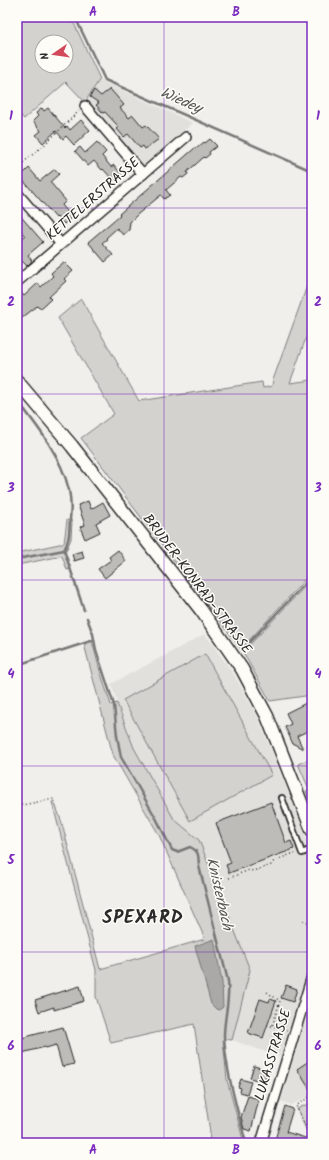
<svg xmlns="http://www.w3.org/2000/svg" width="329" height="1160" viewBox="0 0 329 1160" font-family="Kalam,sans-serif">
	<rect width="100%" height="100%" fill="#f0efeb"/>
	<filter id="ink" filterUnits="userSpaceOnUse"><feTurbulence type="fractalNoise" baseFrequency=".025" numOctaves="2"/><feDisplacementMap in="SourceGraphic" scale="8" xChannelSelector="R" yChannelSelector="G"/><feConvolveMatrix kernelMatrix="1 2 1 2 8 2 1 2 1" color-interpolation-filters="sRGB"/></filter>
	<g filter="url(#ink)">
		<g fill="#e1e0dc">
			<path d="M100,80L193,123L141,167L85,102Z"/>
			<path d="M205,634L233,673L257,715L312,852V956L280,1057L232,1040L250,970L199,840L174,819L134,748L111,684Z"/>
			<path d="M312,999V1094L292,1105L281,1101Z"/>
		</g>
		<g fill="#d3d2cf" stroke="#7f7e7d" fill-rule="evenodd">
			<path d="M17,17H71L100,79L85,102L66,82L24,119L17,111ZM42,42H66V66H42Z"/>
			<path d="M312,272V321L290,383L312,380V572L241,649L81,438L114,414L58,318L81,299L139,401L262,382L263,388L272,386L273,380Z"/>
			<path d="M67,520L72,521L71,539L65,553L71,569L67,570L62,556L17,565V553L64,543Z"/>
			<path d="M312,579V695L270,701L243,652Z"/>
			<path d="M92,641L100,671L111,705L117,703L134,748L174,819L199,840L250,970L232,1040L223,1039L227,1080L244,1143H209L210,1132L194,1024L111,1043L96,997V970L52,802L54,801L61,820L100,969L205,939L159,835L113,755L84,644Z"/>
			<path d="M205,654L272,775L190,821L123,700Z"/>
			<path d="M312,758V807L306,791L309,789L298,764Z"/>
			<path d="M312,1102V1143L297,1109Z"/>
		</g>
		<path fill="#aaa9a7" stroke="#777775" d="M214,939L222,982L223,1007L219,1010L216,1009L211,1004L195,946Z"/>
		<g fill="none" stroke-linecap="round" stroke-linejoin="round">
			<g stroke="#777775" stroke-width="2.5">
				<path d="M75,17L105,80L312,171"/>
				<path d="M17,400C38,427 61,456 69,490C71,499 71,510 70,520C69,532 70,539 64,550L84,610"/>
				<path d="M17,559L64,550"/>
				<path d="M87,618L93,634L96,650L114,705L117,736L121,757L157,820L172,850L177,852L190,847C200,852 198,855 199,866L228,981C230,1000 224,1018 224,1036C226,1073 237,1108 246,1143"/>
				<path d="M242,650L312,576"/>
				<path d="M17,665L94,640"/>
			</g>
		</g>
		<g fill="#bdbcb8" stroke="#2b2b2b">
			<path d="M110,89L124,105L120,108L129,118L133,115L143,127L146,125L159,139L145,149L143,146L140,148L128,134L124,137L117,129L119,127L105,112L103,113L96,105L99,103L90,97L94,90L101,96Z"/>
			<path d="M42,108L44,111L48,108L65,128L67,126L70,130L81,120L90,130L74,145L66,136L63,139L56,131L43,143L36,135L41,131L33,121L38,116L36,113Z"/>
			<path d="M210,139L217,146L209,152L210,154L205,158L204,157L187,172L188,174L183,178L181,177L166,190L170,195L164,199L161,195L138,214L130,222L129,230L123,235L117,228L106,238L107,239L102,243L113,255L105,262L88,242L120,215L119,214L165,174L196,147L197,148L204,142L205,143Z"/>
			<path d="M97,142L106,152L102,156L111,167L114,165L122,175L114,181L103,169L102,170L94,161L88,166L75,151L80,147L85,153Z"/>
			<path d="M29,168L40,181L55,169L59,174L50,182L66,201L62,205L72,217L64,224L57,217L56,218L20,177Z"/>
			<path d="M17,212L43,242L28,255L32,261L27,266L21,260L17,264V243L25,236L17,227Z"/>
			<path d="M64,262L73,271L64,279L66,281L49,297L51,299L41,308H39L37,306L22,318L21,317L17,321V288L24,296L38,283L41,287L53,276L51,273Z"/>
			<path d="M88,501L91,509L103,502L110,515L96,523L100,532L85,539L80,527L85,525L78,505Z"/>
			<path d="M118,550L126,561L105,578L98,569L111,560L109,557Z"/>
			<path d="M82,551L84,558L74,561L72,554Z"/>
			<path d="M312,700V729L297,736L303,749L294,744H293L285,727L291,724L286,713Z"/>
			<path d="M271,802L286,843L291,841L294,849L229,873L226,865L231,863L216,823Z"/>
			<path d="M286,985L297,989L293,1002L281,998Z"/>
			<path d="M80,986L84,1001L54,1010V1007L39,1012L35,1000Z"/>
			<path d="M260,999L269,1002L270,999L276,1001L263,1038L248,1033Z"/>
			<path d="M63,1027L74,1064L62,1067L56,1045L46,1048L45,1047L22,1053L18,1039Z"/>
			<path d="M312,1059V1093L297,1069Z"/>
			<path d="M254,1066L268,1070L264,1082L250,1078Z"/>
			<path d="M241,1079L251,1082L247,1094L240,1092L241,1088L238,1087Z"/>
			<path d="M248,1096L259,1099L251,1131L244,1129L241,1117Z"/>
			<path d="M285,1106L293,1109L286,1132L312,1140V1143H274Z"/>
		</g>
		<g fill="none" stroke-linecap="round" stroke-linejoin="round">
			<defs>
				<path id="lane" d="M282,798L302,853L312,849"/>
				<g id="street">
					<path d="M85,106L143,174"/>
					<path d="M17,193L61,244"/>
					<path d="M17,282L186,137"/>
					<path d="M261,1143L312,976"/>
				</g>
				<path id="secondary" d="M17,381L72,446L201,610L242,669L267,716L312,830"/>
			</defs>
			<use href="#lane" stroke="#2b2b2b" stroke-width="8"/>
			<use href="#street" stroke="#2b2b2b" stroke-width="12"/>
			<use href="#secondary" stroke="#2b2b2b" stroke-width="15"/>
			<g stroke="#2b2b2b" stroke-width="1.5" stroke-dasharray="1 3" stroke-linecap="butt">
				<path d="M17,168L45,144L79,111"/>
				<path d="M17,806L54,799"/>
				<path d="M229,878L249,870L253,871L271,865L274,861L294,853L295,854"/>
				<path d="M303,921L312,924"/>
				<path d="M267,992L280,1001L272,1027"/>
				<path d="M267,1025L287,1030"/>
				<path d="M312,1095L296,1106L312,1139"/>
			</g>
			<use href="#lane" stroke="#fdfcf7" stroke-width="4.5"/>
			<use href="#street" stroke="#fdfcf7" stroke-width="9"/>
			<use href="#secondary" stroke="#fdfcf7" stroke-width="12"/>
		</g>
	</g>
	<path fill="none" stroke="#7b2cbf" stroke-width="1" stroke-opacity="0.55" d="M164,17V1143M17,208H312M17,394H312M17,580H312M17,766H312M17,952H312"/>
	<g text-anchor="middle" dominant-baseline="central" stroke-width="3" stroke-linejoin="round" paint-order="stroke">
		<g font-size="14" fill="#2b2b2b" stroke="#fdfcf7">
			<text transform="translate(93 199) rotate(-41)">KETTELERSTRASSE</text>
			<text transform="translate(197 584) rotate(53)">BRUDER-KONRAD-STRASSE</text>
			<text transform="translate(273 1055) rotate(-73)">LUKASSTRASSE</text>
		</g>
		<g font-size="15" font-style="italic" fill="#575756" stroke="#fdfcf7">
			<text transform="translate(181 101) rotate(24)">Wiedey</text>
			<text transform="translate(219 894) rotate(77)">Knisterbach</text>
		</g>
		<g font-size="18" font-weight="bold" letter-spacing="1" fill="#2b2b2b" stroke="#fdfcf7">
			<text x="143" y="918">SPEXARD</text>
		</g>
	</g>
	<rect width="329" height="1160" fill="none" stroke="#fdfcf7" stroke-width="44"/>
	<g transform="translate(54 54) rotate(257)"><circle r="19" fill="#fdfcf7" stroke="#a9a8a5"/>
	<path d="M0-3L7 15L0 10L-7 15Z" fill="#d1495b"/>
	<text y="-6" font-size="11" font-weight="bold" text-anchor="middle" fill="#2b2b2b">N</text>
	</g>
	<rect x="22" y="22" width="285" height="1116" fill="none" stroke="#7b2cbf" stroke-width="1.5"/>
	<g font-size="13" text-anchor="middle" font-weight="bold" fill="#7b2cbf">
		<text x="93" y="16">A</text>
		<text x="236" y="16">B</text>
		<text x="11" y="120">1</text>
		<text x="318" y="120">1</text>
		<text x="11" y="306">2</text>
		<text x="318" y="306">2</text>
		<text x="11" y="492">3</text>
		<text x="318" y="492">3</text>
		<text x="11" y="678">4</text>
		<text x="318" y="678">4</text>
		<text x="11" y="864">5</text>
		<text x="318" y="864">5</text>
		<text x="11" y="1050">6</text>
		<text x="318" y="1050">6</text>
		<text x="93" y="1154">A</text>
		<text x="236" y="1154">B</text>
	</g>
</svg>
